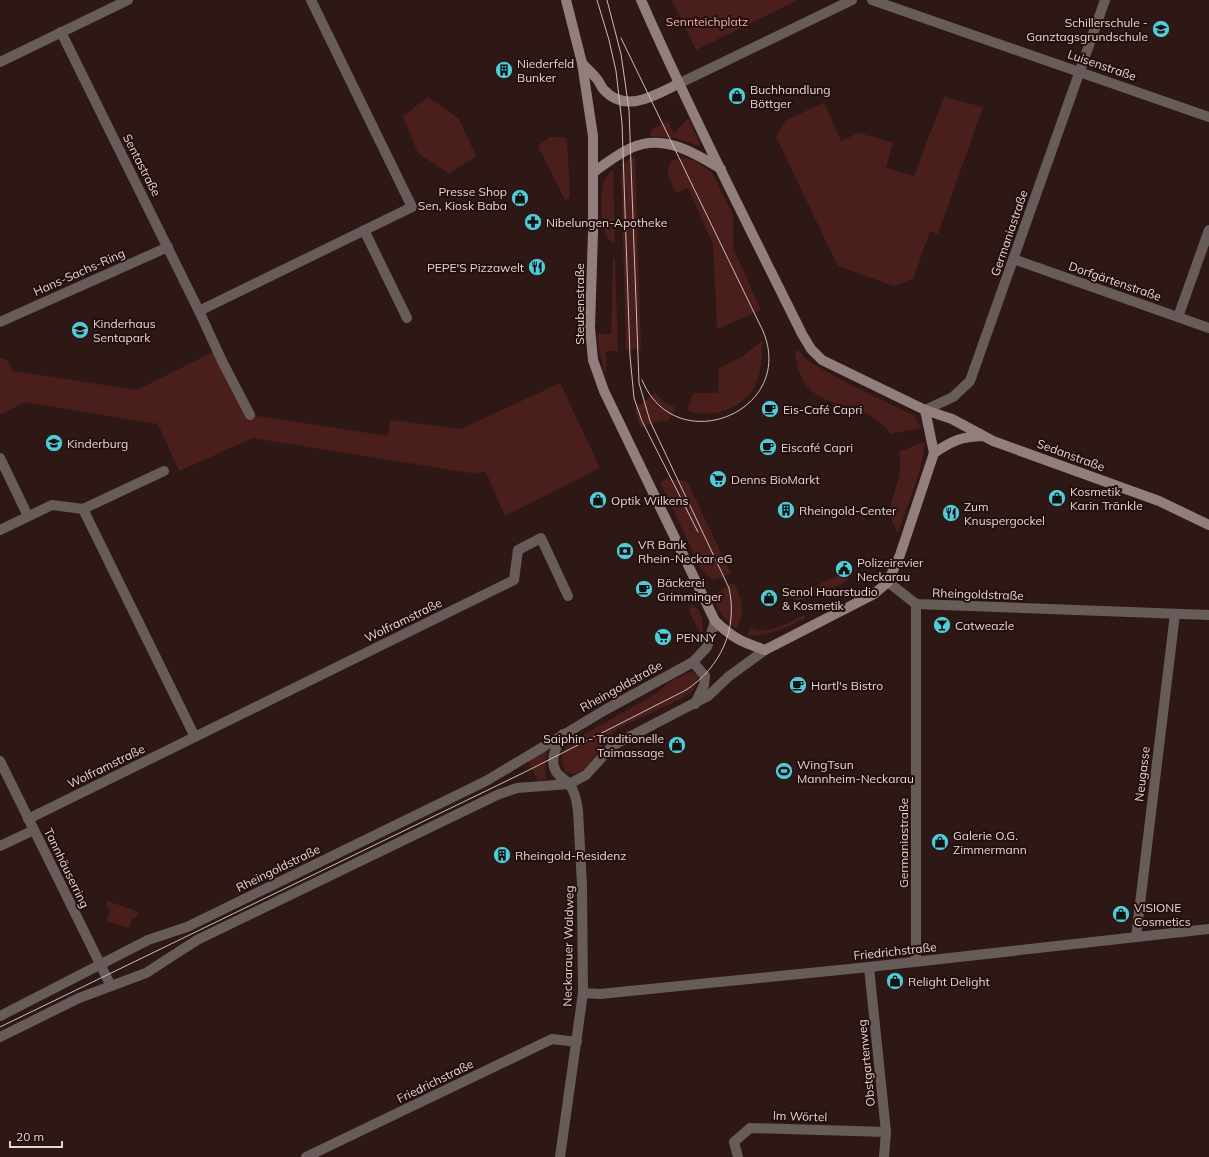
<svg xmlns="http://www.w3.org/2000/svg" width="1209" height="1157" viewBox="0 0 1209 1157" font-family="Mulish,sans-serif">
	<rect width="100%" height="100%" fill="#2e1816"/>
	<g fill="#4a1e1b">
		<path d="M672,0H798L696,50Z"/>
		<path d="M428,97L459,119L476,156L449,174L418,153L403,116Z"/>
		<path d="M944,97L983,107L938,234L930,231L913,279L894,286L838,266L776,137L786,120L824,103L841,141L858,133L893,142L886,168L914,176Z"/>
		<path d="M688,118L700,143L699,146L676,138L650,136L652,129L668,121L674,134Z"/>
		<path d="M562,137L567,139L570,198L565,200L538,146L550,137Z"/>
		<path d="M635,156L641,349L626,350L621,164Z"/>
		<path d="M683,157L693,160L711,171L733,214V248L761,310L717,329L713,244L688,188L676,193L667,173L671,161Z"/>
		<path d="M613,169L615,243C599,241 600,197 603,185C604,179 609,174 613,169Z"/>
		<path d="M613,258H615L618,351H606V377L600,355L597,334H611Z"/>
		<path d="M762,341C763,356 761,372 755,386C745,408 708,421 687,410L693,393H718L719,368L743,356Z"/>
		<path d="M217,350L250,415L388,436L390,420L461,429L560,383L600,468L505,516L486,472L471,473L253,438L179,471L158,424L25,402L0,415V358L7,360L13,371L137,390Z"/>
		<path d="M798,350L807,360L843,381L913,415L922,428L891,434C861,391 802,421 795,352Z"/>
		<path d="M655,393L667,404L676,408L668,421H662L640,427L635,409Z"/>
		<path d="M925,441C922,473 908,503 898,533C885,511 892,502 898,480C901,471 900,461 899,452Z"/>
		<path d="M667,479L687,481L731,574L713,580L701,569L660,482Z"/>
		<path d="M844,572L848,581L823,593L797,601L794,597Z"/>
		<path d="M734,583C741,601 747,610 736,629C717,610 702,597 734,583Z"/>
		<path d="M691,605C704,610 703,623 703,635L700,633L689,611Z"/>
		<path d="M804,615L805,618C786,628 769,636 747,636L750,628C767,636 789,622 804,615Z"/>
		<path d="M689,672L698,674L699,679L692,691L683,698L617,729L583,770L574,774L565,772L561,757L565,748L571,742L657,693L668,683Z"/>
		<path d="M546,749L548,751L545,759L546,779L538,781L528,761Z"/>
		<path d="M107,901L139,912L137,916L132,919L129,928L106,921L110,912L106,905Z"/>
	</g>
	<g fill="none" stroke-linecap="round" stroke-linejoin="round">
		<g stroke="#685c5b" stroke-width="10">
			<path d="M872,0L1209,117"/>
			<path d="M61,32L199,311L412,207L311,0"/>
			<path d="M0,62L128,0"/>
			<path d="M678,84L852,0"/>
			<path d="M364,230L407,318"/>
			<path d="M1013,259L1209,328"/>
			<path d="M199,311L222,361L250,415"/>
			<path d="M1178,317L1209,230"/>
			<path d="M0,322L168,247"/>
			<path d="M925,410L953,397L970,381L1105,0"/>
			<path d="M0,458L28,516"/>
			<path d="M83,509L195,737"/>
			<path d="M0,530L52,505L83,509L164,471"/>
			<path d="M888,582L916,604L1209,615"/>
			<path d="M916,604V961"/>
			<path d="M693,662L705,676L704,685L695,704"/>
			<path d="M0,761L111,986"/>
			<path d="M28,819L514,580L518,550L541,538L568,596"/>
			<path d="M0,846L34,830"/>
			<path d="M1136,937L1175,614"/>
			<path d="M869,967L886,1132L884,1157"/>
			<path d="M583,993L600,994L869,967L1209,929"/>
			<path d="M0,1016L148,940L187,927L486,781L605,710L693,662L707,647L715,621"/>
			<path d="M0,1037L79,998L146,973L197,940L497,795L517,788L569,784L586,775L612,746L708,696L728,677L765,650"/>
			<path d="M306,1157L552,1039L577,1042"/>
			<path d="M560,1157L583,993L582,885L578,811C577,802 575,791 569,784C566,780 560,777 557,773C548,761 557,745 563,734"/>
			<path d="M738,1157L734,1142L750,1128L886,1132"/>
		</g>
		<g stroke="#927f7d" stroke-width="10">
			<path d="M566,0L582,63L593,136V232L590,328L593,360L604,391L715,621C734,639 742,642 765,650L874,594L888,582L900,555L934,453L925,410"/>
			<path d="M641,0C691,113 747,223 802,334L811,349L822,360L925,410L952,419L993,441L1159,501L1209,525"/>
			<path d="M582,63C587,69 593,74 597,79C600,83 601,87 604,90C626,114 655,95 678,84"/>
			<path d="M594,172C606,163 618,154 631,148C663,133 695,153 721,169"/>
			<path d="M934,453C953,440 961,437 983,436"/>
		</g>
		<g stroke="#ccbcba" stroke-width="1">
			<path d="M597,0L609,40L616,71L622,123L630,356L634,398L642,421L698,532"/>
			<path d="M621,38L763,331C797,412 675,461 642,380"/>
			<path d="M0,1027L527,771L686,690C721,667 738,629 729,588L650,421L639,383L629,110L621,54L607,0"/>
		</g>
	</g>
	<defs>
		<symbol id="school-disc" viewBox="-11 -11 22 22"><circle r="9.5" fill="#52cbd9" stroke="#230f0d"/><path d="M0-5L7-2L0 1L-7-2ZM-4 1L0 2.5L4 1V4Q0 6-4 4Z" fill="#111"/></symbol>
		<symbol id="building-disc" viewBox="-11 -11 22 22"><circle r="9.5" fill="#52cbd9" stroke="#230f0d"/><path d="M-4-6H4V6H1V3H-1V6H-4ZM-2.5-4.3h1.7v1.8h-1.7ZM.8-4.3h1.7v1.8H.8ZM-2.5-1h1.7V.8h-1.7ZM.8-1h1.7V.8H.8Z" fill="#111"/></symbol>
		<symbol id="shop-disc" viewBox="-11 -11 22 22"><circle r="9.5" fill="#52cbd9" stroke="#230f0d"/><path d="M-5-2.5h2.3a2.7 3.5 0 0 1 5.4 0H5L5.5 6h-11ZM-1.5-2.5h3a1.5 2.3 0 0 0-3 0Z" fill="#111"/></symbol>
		<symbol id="pharmacy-disc" viewBox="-11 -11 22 22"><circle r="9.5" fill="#52cbd9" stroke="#230f0d"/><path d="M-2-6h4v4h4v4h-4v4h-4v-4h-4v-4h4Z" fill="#111"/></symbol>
		<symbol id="restaurant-disc" viewBox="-11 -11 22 22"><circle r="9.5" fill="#52cbd9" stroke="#230f0d"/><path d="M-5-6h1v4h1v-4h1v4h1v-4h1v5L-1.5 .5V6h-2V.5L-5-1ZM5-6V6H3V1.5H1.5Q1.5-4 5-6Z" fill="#111"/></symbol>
		<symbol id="cafe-disc" viewBox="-11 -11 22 22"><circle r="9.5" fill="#52cbd9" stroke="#230f0d"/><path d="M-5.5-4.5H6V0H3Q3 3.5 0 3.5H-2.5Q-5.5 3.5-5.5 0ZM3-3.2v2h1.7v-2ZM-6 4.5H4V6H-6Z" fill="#111"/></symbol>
		<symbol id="supermarket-disc" viewBox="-11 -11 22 22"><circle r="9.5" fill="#52cbd9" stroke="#230f0d"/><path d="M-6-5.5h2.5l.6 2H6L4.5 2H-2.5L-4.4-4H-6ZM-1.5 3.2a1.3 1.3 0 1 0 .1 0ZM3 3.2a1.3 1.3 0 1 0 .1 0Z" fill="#111"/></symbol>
		<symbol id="bank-disc" viewBox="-11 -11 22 22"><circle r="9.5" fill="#52cbd9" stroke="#230f0d"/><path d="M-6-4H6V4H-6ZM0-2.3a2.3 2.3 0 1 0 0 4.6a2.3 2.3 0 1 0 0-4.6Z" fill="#111"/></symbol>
		<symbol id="civic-disc" viewBox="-11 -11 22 22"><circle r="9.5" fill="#52cbd9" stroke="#230f0d"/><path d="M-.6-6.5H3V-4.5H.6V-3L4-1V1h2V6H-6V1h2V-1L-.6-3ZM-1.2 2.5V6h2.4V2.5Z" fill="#111"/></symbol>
		<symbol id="bar-disc" viewBox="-11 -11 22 22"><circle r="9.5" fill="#52cbd9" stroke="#230f0d"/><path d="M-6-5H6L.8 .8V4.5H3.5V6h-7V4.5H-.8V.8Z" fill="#111"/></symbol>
		<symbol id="stadium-disc" viewBox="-11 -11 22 22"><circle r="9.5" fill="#52cbd9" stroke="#230f0d"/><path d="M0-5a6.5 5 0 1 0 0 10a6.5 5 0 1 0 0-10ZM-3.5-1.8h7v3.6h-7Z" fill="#111"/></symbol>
	</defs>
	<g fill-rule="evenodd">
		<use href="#school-disc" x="1151" y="19" width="20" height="20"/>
		<use href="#building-disc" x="494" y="60" width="20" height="20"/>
		<use href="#shop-disc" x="727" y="86" width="20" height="20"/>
		<use href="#shop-disc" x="510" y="188" width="20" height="20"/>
		<use href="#pharmacy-disc" x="523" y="212" width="20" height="20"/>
		<use href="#restaurant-disc" x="527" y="257" width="20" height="20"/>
		<use href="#school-disc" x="70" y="320" width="20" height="20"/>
		<use href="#cafe-disc" x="760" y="399" width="20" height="20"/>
		<use href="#school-disc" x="44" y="433" width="20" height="20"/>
		<use href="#cafe-disc" x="758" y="437" width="20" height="20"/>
		<use href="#supermarket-disc" x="708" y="469" width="20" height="20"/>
		<use href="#shop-disc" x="1047" y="488" width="20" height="20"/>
		<use href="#shop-disc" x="588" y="490" width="20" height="20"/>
		<use href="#building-disc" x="776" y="500" width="20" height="20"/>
		<use href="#restaurant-disc" x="941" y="503" width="20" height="20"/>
		<use href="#bank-disc" x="615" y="541" width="20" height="20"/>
		<use href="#civic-disc" x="834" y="559" width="20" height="20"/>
		<use href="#cafe-disc" x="634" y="579" width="20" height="20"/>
		<use href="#shop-disc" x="759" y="588" width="20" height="20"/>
		<use href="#bar-disc" x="932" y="615" width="20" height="20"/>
		<use href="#supermarket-disc" x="653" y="627" width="20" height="20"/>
		<use href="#cafe-disc" x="788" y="675" width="20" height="20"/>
		<use href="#shop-disc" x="667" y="735" width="20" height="20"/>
		<use href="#stadium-disc" x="774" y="761" width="20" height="20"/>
		<use href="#shop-disc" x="930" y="832" width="20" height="20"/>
		<use href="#building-disc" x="492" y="845" width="20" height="20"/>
		<use href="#shop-disc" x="1111" y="904" width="20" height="20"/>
		<use href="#shop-disc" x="885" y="971" width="20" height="20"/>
	</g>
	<g text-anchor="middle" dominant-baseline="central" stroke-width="4" stroke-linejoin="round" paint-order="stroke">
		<g font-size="12" fill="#f4aea7" stroke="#230f0d">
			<text x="707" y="21">Sennteichplatz</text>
		</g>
		<g font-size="12" fill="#e4d5d3" stroke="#230f0d" text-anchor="start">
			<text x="1148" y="22" text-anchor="end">Schillerschule -<tspan x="1148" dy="14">Ganztagsgrundschule</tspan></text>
			<text x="517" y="63">Niederfeld<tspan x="517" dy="14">Bunker</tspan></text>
			<text x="750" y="89">Buchhandlung<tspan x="750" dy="14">Böttger</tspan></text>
			<text x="507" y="191" text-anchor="end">Presse Shop<tspan x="507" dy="14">Sen, Kiosk Baba</tspan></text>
			<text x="546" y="222">Nibelungen-Apotheke</text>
			<text x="524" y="267" text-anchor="end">PEPE'S Pizzawelt</text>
			<text x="93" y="323">Kinderhaus<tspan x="93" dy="14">Sentapark</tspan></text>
			<text x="783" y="409">Eis-Café Capri</text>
			<text x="67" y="443">Kinderburg</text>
			<text x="781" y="447">Eiscafé Capri</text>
			<text x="731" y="479">Denns BioMarkt</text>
			<text x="1070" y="491">Kosmetik<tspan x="1070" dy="14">Karin Tränkle</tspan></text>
			<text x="611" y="500">Optik Wilkens</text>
			<text x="964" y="506">Zum<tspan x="964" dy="14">Knuspergockel</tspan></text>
			<text x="799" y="510">Rheingold-Center</text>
			<text x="638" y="544">VR Bank<tspan x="638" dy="14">Rhein-Neckar eG</tspan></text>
			<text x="857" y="562">Polizeirevier<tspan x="857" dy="14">Neckarau</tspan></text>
			<text x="657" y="582">Bäckerei<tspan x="657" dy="14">Grimminger</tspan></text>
			<text x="782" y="591">Senol Haarstudio<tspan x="782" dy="14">&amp; Kosmetik</tspan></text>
			<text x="955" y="625">Catweazle</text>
			<text x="676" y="637">PENNY</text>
			<text x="811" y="685">Hartl's Bistro</text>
			<text x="664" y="738" text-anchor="end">Saiphin - Traditionelle<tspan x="664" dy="14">Taimassage</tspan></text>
			<text x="797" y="764">WingTsun<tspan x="797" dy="14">Mannheim-Neckarau</tspan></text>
			<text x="953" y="835">Galerie O.G.<tspan x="953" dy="14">Zimmermann</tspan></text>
			<text x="515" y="855">Rheingold-Residenz</text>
			<text x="1134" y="907">VISIONE<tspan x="1134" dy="14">Cosmetics</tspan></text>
			<text x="908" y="981">Relight Delight</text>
		</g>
		<g font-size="12" fill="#e4d5d3" stroke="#230f0d">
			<text transform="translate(1102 65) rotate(19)">Luisenstraße</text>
			<text transform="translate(142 165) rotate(63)">Sentastraße</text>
			<text transform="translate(1009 233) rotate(-71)">Germaniastraße</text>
			<text transform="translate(79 272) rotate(-24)">Hans-Sachs-Ring</text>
			<text transform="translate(1115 281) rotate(19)">Dorfgärtenstraße</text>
			<text transform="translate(579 304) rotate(-90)">Steubenstraße</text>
			<text transform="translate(1071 455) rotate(20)">Sedanstraße</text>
			<text transform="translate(978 594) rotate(2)">Rheingoldstraße</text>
			<text transform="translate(403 620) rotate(-26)">Wolframstraße</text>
			<text transform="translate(621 686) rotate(-29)">Rheingoldstraße</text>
			<text transform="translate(106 766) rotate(-26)">Wolframstraße</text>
			<text transform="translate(1142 774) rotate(-83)">Neugasse</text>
			<text transform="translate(903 843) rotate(-90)">Germaniastraße</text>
			<text transform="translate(67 868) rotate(64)">Tannhäuserring</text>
			<text transform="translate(278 868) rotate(-26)">Rheingoldstraße</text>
			<text transform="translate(568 946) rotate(-89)">Neckarauer Waldweg</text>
			<text transform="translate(895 951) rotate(-6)">Friedrichstraße</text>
			<text transform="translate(866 1063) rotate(-96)">Obstgartenweg</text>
			<text transform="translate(435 1081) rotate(-26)">Friedrichstraße</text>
			<text transform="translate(800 1116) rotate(2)">Im Wörtel</text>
		</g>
	</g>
	<path d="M10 1141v6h52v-6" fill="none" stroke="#e4d5d3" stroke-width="2"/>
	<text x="16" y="1141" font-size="12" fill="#e4d5d3" stroke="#230f0d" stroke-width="3" paint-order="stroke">20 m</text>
</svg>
